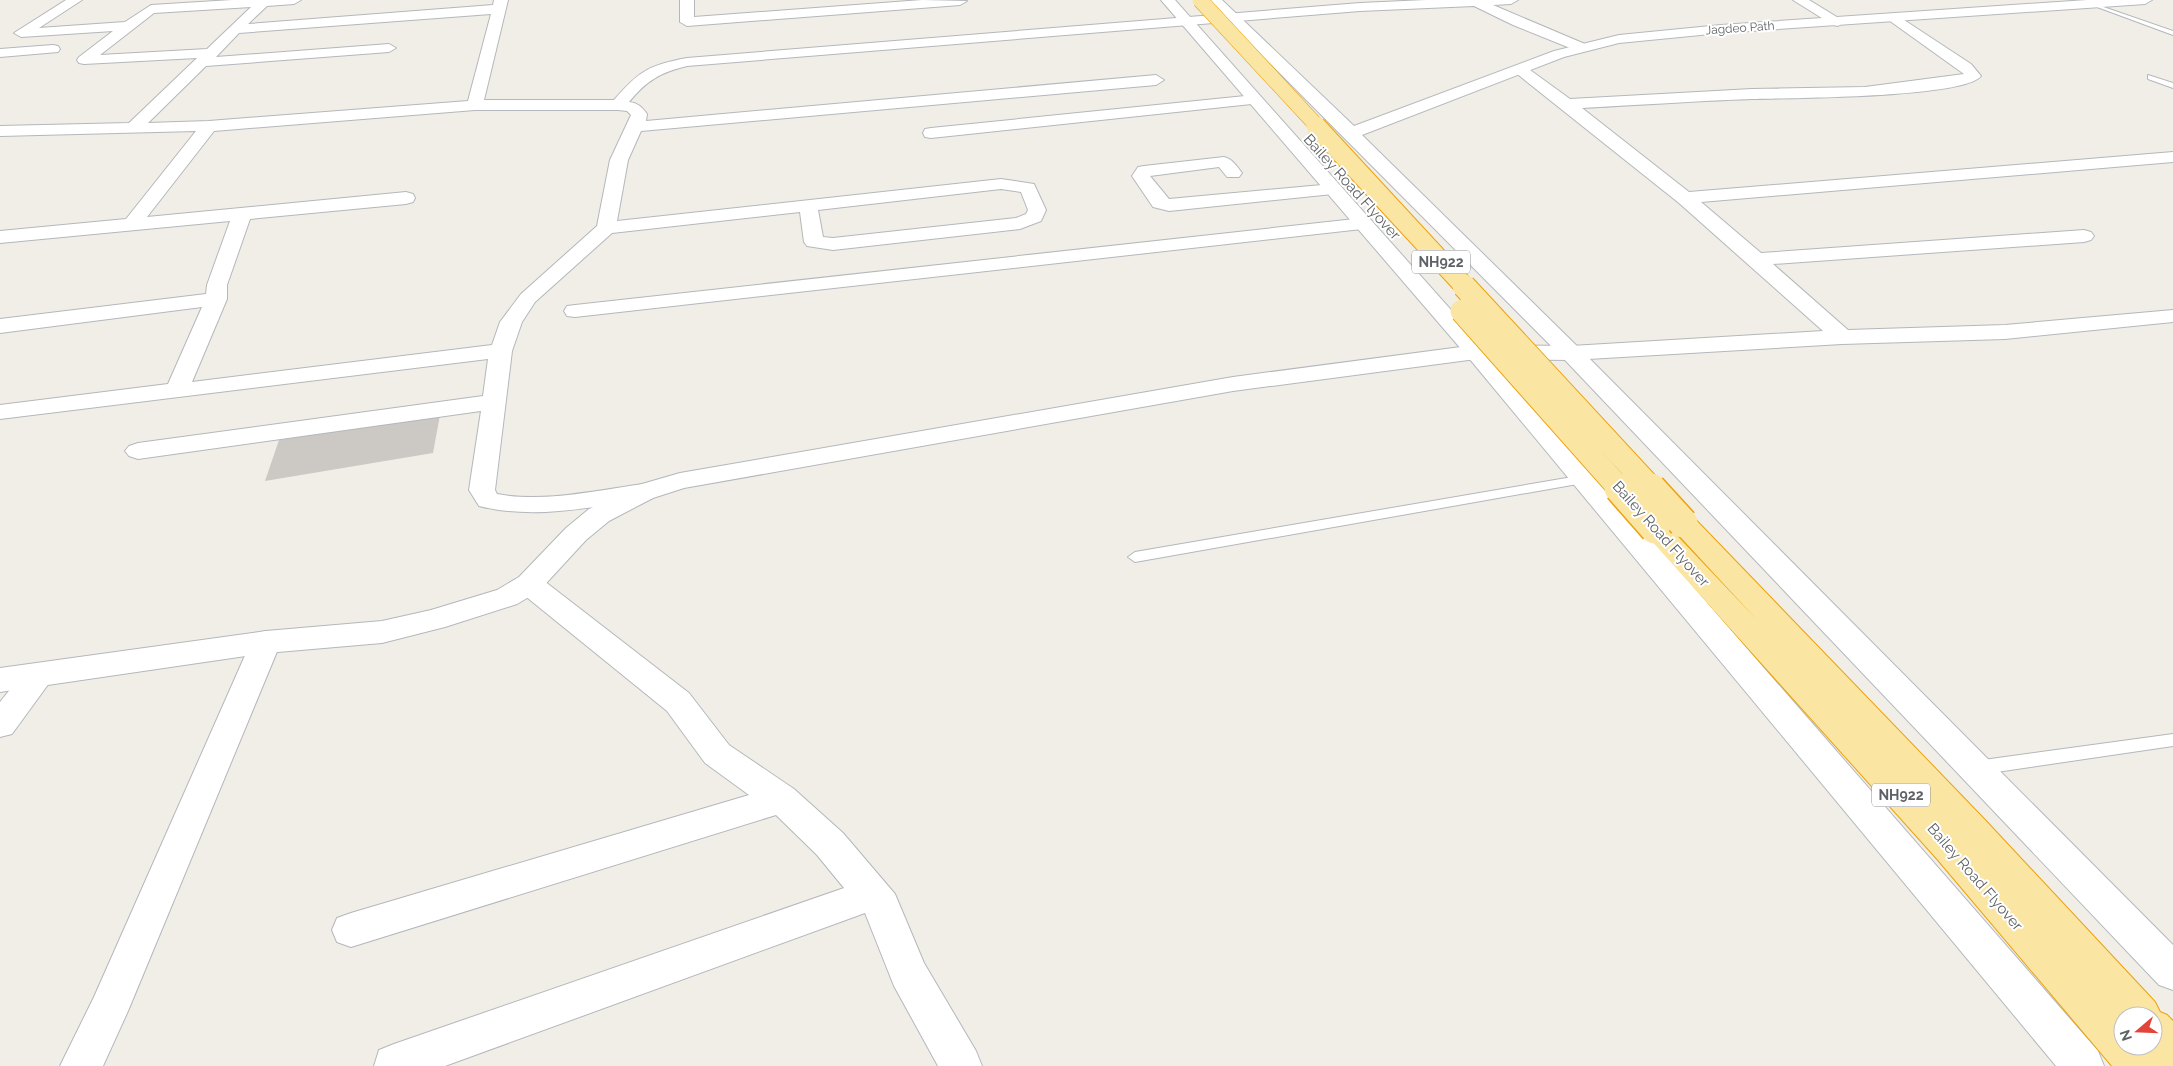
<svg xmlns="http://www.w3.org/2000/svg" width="2173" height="1066" viewBox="0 0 2173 1066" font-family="Raleway,sans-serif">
	<rect width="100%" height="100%" fill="#f0eee7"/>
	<path fill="#ccc8c4" d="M440,415L433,453L265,481L279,440Z"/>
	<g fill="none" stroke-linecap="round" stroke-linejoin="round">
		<defs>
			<g id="service">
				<path d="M2089,2L2173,31V35L2089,4Z"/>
				<path d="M2148,75L2173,83V88L2148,79Z"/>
				<path d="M1584,475L1591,479L1589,482L1135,562L1128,557L1135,552Z"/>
				<path d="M2173,734V746L1976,775L1970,773L1968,768L1970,763L1976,761Z"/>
			</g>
			<g id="minor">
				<path d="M66,0H82L39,28L125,22L151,5L232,0H301L294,4L267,6L248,24L493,5L494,0H508L484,100H614C639,71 649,65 687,58L1360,3L1426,0H1518L1511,4L1493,5L1585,44L1587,47L1580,51L1575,50L1513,25L1474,6L1360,11L687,66C661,72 646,81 629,102C638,103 642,107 647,114L646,121L1156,75L1164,80L1156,85L641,131L628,160L617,221L1001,179L1034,184L1046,210L1041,221L1020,229L833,250L807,246L804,242L800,212L612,233L535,302L522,322L512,351L495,490L497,494C545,503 597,490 644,484L653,486L657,492L653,498L644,500C589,507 533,520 479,506L469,490L481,411L138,459L129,456L125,451L129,446L138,443L483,396L488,359L0,419V405L168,384L202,307L0,333V319L206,294L207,285L230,221L0,243V231L126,219L196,131L0,136V126L129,123L197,58L84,64L79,63L77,60L79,57L113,31L21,37L14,33ZM251,7L207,49L100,55L154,13ZM491,14L468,101L209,121L148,123L206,66L389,52L396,48L389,44L216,57L239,33ZM475,110H618L627,111L631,115L610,160L597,226L521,294L500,322L492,345L192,382L227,299V285L250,219L406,204L413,202L415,198L413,194L406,192L147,217L214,131ZM1001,189L1021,192L1028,210L1026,214L1016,218L833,238L823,237L818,210Z"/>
				<path d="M680,0H694V17L922,0L967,1L960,5L687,26L680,22Z"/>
				<path d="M1793,0H1809L1845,22L1838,26L1833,25Z"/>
				<path d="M1895,14L1971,64L1981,76C1965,98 1786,98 1752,99C1696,101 1639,105 1582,108L1689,192L2173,152V162L1701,202L1761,253L2084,230L2091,232L2094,236L2091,240L2084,242L1773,264L1848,330L2005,325L2173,310V322L2005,339L1842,344L1571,360L1563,358L1560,353L1563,348L1571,346L1823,331L1679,203L1516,73L1514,70L1516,67H1526L1570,99L1752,89L1865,87L1964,74L1890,21L1888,18Z"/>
				<path d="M53,45L58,46L60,49L58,52L0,57V49Z"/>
				<path d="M1255,95L1263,100L1261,103L931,138L925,137L923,133L925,129L931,128Z"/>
				<path d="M1224,157C1232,159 1237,166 1242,173L1239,177H1227L1219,167L1150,176L1169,199L1333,184L1339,185L1342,189L1339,193L1333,194L1169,211L1153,207L1132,176L1138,167L1144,166Z"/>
				<path d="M1364,218L1371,220L1374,224L1371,228L575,317L567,316L564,311L567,306L575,305Z"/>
				<path d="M529,574L539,577L689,693L729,745L794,789L843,833L895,894L924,963L976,1051L982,1066H938L894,986L865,913L445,1066H374L379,1050L394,1044L844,888L817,855L776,815L351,947L337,942L332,930L337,918L351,913L749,795L705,763L667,711L519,591L515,584L519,577Z"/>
				<path d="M266,631L277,634L281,642L128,1011L103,1066H60L94,997L251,642L255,634Z"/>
				<path d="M39,664L50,667L55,675L12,734L0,737V702L28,667Z"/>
			</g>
			<path id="tertiary" d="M1476,345L1571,346L1579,348L1582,353L1579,358L1571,360L1476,359L1233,391L684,488L653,498L609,521L586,540L539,591L517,604L445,627L382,643L266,653L0,692V668L266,631L382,621L431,610L497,590L519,577L566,528L589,509L635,486L680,473L1233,377Z"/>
			<g id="secondary">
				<path d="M1161,0H1175L1484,347L2098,1051L2104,1066H2056L1468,357Z"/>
				<path d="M1207,0H1222L1354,126L1554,51L1619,35L1721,25L2087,0H2152L2145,4L1721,33L1619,43L1564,57L1362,135L1579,348L2173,945V990L2159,985L1563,358Z"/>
			</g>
			<path id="trunk" d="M1683,514L1693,517L1985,820L2155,1002L2160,1012L2167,1015L2173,1021V1066H2112L1938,860L1641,529L1645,523L1655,520L1665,523L1758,621L1673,529L1669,523L1673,517ZM2123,1016H2153V1046H2123Z"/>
		</defs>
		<use href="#service" stroke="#b4b7bb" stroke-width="2"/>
		<use href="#minor" stroke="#b4b7bb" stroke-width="2"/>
		<use href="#tertiary" stroke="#b4b7bb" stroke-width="2"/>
		<use href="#secondary" stroke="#b5b9bd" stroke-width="2"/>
		<use href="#trunk" stroke="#eda10a" stroke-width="2"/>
		<use href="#service" fill="#fff" fill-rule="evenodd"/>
		<use href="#minor" fill="#fff" fill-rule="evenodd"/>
		<use href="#tertiary" fill="#fff" fill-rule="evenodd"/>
		<use href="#secondary" fill="#fff" fill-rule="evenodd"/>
		<use href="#trunk" fill="#fae6a2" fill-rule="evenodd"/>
		<defs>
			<path id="trunk-bridge-far3" d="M1200,0L1318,127"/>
			<path id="trunk-bridge-far2" d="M1316,126L1465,287"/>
			<g id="trunk-bridge-far1">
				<path d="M1464,286L1652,489"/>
				<path d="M1462,311L1620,489"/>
			</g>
			<g id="trunk-bridge">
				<path d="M1619,488L1655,529"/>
				<path d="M1651,488L1683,523"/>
			</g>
		</defs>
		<use href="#trunk-bridge-far3" stroke="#eda10a" stroke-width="16" stroke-linecap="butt"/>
		<use href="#trunk-bridge-far2" stroke="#eda10a" stroke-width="21" stroke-linecap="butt"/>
		<use href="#trunk-bridge-far1" stroke="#eda10a" stroke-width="25" stroke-linecap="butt"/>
		<use href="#trunk-bridge" stroke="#eda10a" stroke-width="32" stroke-linecap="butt"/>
		<use href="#trunk-bridge-far3" stroke="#fae6a2" stroke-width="15"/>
		<use href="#trunk-bridge-far2" stroke="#fae6a2" stroke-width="19"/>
		<use href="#trunk-bridge-far1" stroke="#fae6a2" stroke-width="23"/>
		<use href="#trunk-bridge" stroke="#fae6a2" stroke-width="29"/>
	</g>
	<g text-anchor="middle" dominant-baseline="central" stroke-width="4" stroke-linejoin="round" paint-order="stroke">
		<g font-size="12" fill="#5e6266" stroke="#fff">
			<text transform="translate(1740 28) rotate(-4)">Jagdeo Path</text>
		</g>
		<g fill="#fff" stroke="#8e9194" stroke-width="1">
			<rect x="1412" y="250.5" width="58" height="23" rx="4"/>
			<rect x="1872" y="783.5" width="58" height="23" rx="4"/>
		</g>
		<g font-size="14" font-weight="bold" fill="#5e6266">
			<text x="1441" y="262">NH922</text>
			<text x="1901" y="795">NH922</text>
		</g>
		<g font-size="15" fill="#5e6266" stroke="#fff">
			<text transform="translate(1352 187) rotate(48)">Bailey Road Flyover</text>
			<text transform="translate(1661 534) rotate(48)">Bailey Road Flyover</text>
			<text transform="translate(1975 877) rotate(49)">Bailey Road Flyover</text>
		</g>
	</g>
	<g transform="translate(2138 1031) rotate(251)"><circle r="24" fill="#ffffff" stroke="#bfc0c2"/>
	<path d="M0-4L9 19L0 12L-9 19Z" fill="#e2443a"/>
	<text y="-8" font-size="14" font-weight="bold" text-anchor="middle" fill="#5e6266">N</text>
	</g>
</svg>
